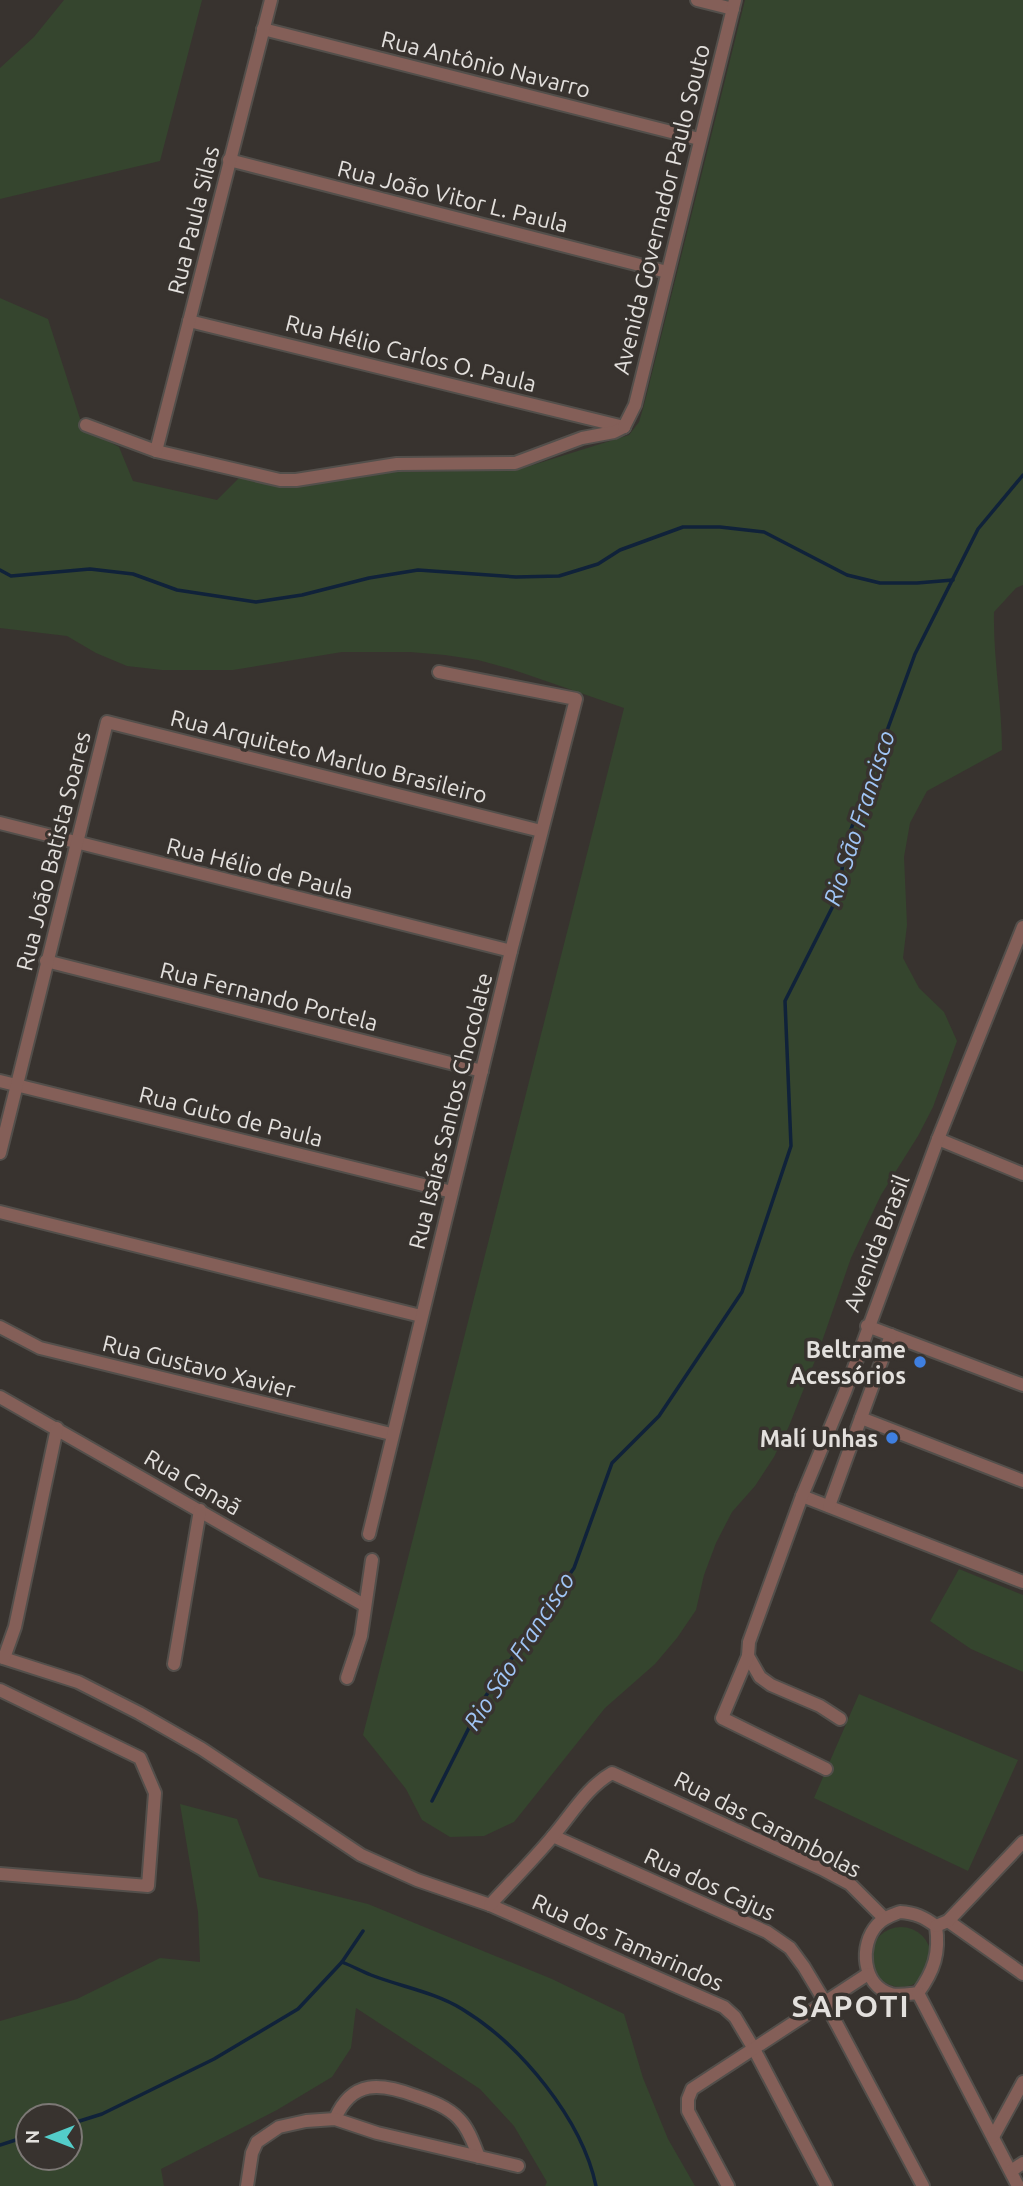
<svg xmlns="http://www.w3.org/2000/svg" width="1023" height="2186" viewBox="0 0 1023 2186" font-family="Ubuntu,sans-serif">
	<rect width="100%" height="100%" fill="#38332f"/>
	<g fill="#35452e" fill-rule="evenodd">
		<path d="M64,0H202L160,161L0,199V68L34,37Z"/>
		<path d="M745,0H1023V585L1016,588L994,612C993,659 1002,703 1002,750L927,791L910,823L904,857L907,925L903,958L919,988L944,1012L957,1041L933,1107L918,1136L881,1195L851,1258L818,1353L789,1426L774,1457L755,1486L732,1512L716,1543L704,1575L696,1610L677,1638L655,1664L605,1708L514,1822L484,1836L450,1837L422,1820L406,1789L363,1735L624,708L511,669L478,660L445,655L410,652H342L233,670H162L127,666L96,653L67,636L0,628V298L48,319L83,428L119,447L133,481L217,500L240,477L292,487L395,472L517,470L629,435L639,422L644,405Z"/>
		<path d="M959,1569L1023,1595V1672L971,1649L930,1621Z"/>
		<path d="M859,1694L1018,1760L968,1871L814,1798Z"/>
		<path d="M180,1804L237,1819L259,1877L368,1904L552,1979L624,2014L643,2078L668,2139L695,2186H545L547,2182L514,2126L480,2089L356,2008L351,2048L332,2077L277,2110L161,2169L164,2186H0V2021L77,1999L160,1958L200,1962L198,1912ZM28,2116H70V2158H28Z"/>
		<circle cx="901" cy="1957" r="30"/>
	</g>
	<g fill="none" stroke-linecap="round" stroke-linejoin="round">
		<g stroke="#10223a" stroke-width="3.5">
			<path d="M0,570L11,576L90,569L133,574L177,590L256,602L302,595L369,578L418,570L516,577L559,576L598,564L620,550L683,527H720L764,532L847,575L880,583H917L953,580"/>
			<path d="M432,1801L483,1700L574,1568L612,1463L659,1416L742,1292L791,1146L785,1001L838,896L846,843L915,654L978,529L1023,475"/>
			<path d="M342,1962C352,1966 361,1971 371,1975C402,1987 434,1992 462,2009C520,2044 582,2119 596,2186"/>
			<path d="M70,2124L102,2114L214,2059L298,2009L342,1962L363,1931"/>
			<path d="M0,2145L28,2136"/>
		</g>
		<defs>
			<g id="street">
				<path d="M697,0L733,9"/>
				<path d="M263,29L699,139"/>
				<path d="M229,160L667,272"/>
				<path d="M189,321L624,427"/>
				<path d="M86,425L156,451L280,480H296L397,464L515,463L582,438L614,432L624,427"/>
				<path d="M624,427L635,405L735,0"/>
				<path d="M156,451L271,0"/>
				<path d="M0,823L511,951"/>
				<path d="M46,961L482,1071"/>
				<path d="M0,1081L452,1192"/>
				<path d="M938,1139L1023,1174"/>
				<path d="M0,1153L107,722L541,831"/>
				<path d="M0,1212L421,1316"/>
				<path d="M867,1326L1023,1385"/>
				<path d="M0,1327L40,1348L391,1434"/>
				<path d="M0,1397L364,1605"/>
				<path d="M861,1418L1023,1481"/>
				<path d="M802,1496L1023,1582"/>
				<path d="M829,1506L891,1335"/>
				<path d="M369,1534L511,951L576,699L439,672"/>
				<path d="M748,1656L760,1677L771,1685L820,1706L840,1719"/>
				<path d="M0,1657L78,1682L139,1713L202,1749L361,1855L417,1880L490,1905L724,2007L735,2017L754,2049L826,2186"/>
				<path d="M4,1658L15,1627L57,1428"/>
				<path d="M174,1664L200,1510"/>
				<path d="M347,1678L361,1636L372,1560"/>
				<path d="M0,1690L140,1758L155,1793L148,1886L0,1874"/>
				<path d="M826,1769L722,1718L748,1656L749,1642L802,1496L845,1392L938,1139L1023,927"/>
				<path d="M553,1836L767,1932L790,1948L804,1967L825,2002L923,2186"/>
				<path d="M490,1905C511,1882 533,1860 553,1836C572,1814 587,1787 612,1773L822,1869L850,1884L884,1918"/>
				<path d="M900,1912C915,1913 924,1917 936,1926C940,1953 934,1971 918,1993C909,1994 899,1996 891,1994C862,1985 859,1945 877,1925C883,1918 892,1915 900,1912Z"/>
				<path d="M948,1921L1023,1974"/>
				<path d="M936,1926L948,1921L1023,1842"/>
				<path d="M918,1993L1018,2186"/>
				<path d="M335,2119C352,2079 381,2083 416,2096C431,2101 448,2107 459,2119C469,2129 474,2145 479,2157"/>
				<path d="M993,2137L1023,2082"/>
				<path d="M1011,2171L1023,2163"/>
				<path d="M247,2186L252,2153L257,2142L279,2127L306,2121L335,2119L377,2133L518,2166"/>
				<path d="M728,2186L688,2111V2099L692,2089L868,1974"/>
			</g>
		</defs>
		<use href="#street" stroke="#534f4b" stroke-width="16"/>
		<use href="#street" stroke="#845f58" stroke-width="12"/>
	</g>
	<g fill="#3f7fe0" stroke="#38332f" stroke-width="2.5">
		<circle cx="920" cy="1362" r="7"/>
		<circle cx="892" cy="1438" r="7"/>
	</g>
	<g text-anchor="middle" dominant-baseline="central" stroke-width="7" stroke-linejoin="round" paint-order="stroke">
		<g font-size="23" fill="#e3e0dd" stroke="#38332f">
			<text transform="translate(486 64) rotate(14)">Rua Antônio Navarro</text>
			<text transform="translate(453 196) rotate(14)">Rua João Vitor L. Paula</text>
			<text transform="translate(661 209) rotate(-76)">Avenida Governador Paulo Souto</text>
			<text transform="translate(193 220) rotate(-76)">Rua Paula Silas</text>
			<text transform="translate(411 353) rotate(14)">Rua Hélio Carlos O. Paula</text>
			<text transform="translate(329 756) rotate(14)">Rua Arquiteto Marluo Brasileiro</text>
			<text transform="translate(53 851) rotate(-76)">Rua João Batista Soares</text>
			<text transform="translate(260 868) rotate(14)">Rua Hélio de Paula</text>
			<text transform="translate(269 996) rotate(14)">Rua Fernando Portela</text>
			<text transform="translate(450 1111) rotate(-76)">Rua Isaías Santos Chocolate</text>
			<text transform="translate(231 1116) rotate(14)">Rua Guto de Paula</text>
			<text transform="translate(876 1243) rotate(-69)">Avenida Brasil</text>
			<text transform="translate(199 1366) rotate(14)">Rua Gustavo Xavier</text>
			<text transform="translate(193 1482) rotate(30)">Rua Canaã</text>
			<text transform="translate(768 1824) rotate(27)">Rua das Carambolas</text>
			<text transform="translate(710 1884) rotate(25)">Rua dos Cajus</text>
			<text transform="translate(628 1942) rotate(24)">Rua dos Tamarindos</text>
		</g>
		<g font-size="23" font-weight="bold" fill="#e3e0dd" stroke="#38332f" text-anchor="end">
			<text x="906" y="1349">Beltrame<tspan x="906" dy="26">Acessórios</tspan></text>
			<text x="878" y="1438">Malí Unhas</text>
		</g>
		<g font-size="24" font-style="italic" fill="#a0c5f6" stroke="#38332f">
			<text transform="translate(859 818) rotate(-72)">Rio São Francisco</text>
			<text transform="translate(519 1651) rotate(-57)">Rio São Francisco</text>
		</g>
		<g font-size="30" font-weight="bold" letter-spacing="2" fill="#e3e0dd" stroke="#38332f">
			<text x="851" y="2006">SAPOTI</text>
		</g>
	</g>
	<g transform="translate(49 2137) rotate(270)"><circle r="33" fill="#38332f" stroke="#7c7875" stroke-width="2"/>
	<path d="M0-5L12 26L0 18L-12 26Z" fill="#53cdc9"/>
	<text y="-10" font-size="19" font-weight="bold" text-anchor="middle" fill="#e3e0dd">N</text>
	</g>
</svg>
